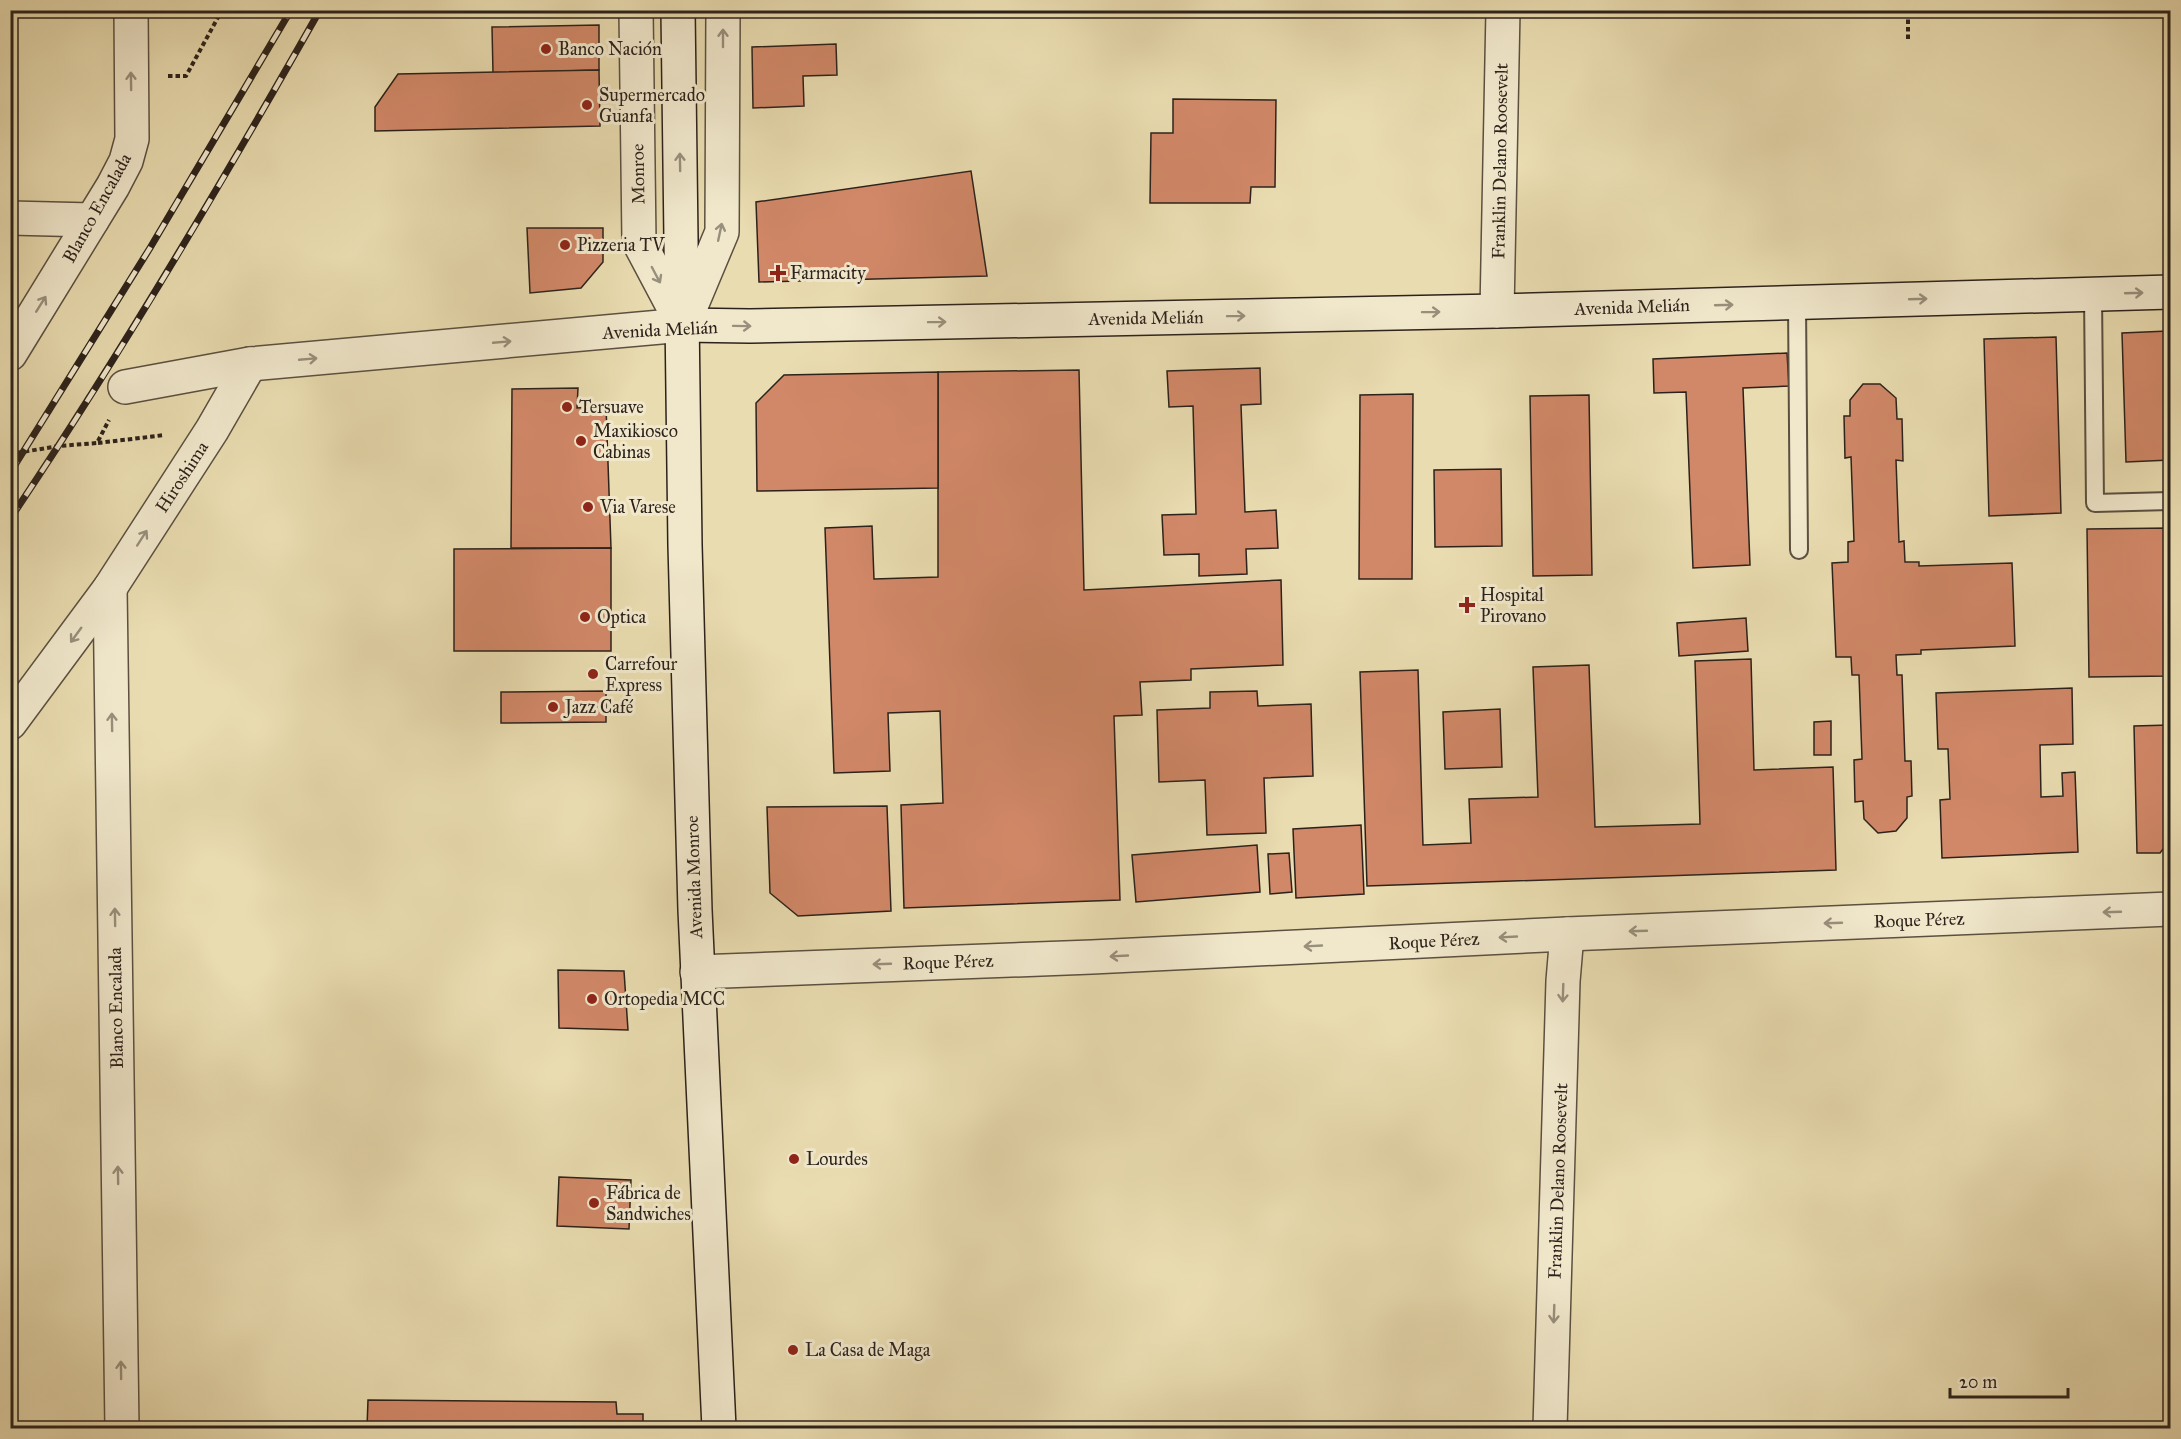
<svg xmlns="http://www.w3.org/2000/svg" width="2181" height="1439" viewBox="0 0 2181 1439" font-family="'IM FELL Great Primer',serif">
	<rect width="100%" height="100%" fill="#e9dcb0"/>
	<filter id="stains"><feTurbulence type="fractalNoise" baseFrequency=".00333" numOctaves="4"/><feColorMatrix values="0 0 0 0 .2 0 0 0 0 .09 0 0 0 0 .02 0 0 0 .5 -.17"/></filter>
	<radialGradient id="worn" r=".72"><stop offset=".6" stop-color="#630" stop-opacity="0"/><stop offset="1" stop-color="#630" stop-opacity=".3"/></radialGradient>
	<g fill="#d18868" stroke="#2c221b" stroke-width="1.5">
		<path d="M599,25V70L493,73L492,27Z"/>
		<path d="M836,44L837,75L803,76L804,106L753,108L752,47Z"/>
		<path d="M599,70L600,126L375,131V107L398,74Z"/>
		<path d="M1173,99L1276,100L1275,187H1251L1250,203H1150L1151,133H1173Z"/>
		<path d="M971,171L987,276L759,282L756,202Z"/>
		<path d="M527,228H603V262L581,288L530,293Z"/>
		<path d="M2168,331L2170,333V460L2126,462L2122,333Z"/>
		<path d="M2056,337L2061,513L1989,516L1984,339Z"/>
		<path d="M1787,353L1789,386L1743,388L1750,565L1693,568L1686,392L1654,393L1653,359Z"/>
		<path d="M1260,368L1261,404L1241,405L1245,512L1276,510L1278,548L1246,549L1247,574L1199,576V554L1164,555L1162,515L1196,514L1193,406L1169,407L1167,371Z"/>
		<path d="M1079,370L1084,590L1281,580L1283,665L1191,669V680L1140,682L1142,715L1114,716L1120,900L904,908L901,805L943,803L940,711L888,713L890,771L834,773L825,528L872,526L874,579L938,577V372Z"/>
		<path d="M938,372V488L757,491L756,403L784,375Z"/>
		<path d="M1863,384H1880L1896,398L1897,419H1902L1903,461L1896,460L1899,542L1904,541L1905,562H1919V566L2012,563L2015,646L1921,650V654L1896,655L1897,675H1902L1905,761H1911L1912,796L1907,797V818L1896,831L1878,833L1864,819L1863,801L1855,802L1854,760L1862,759L1859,675H1852L1851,657H1836L1832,563L1848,562V542L1854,541L1851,457L1845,458L1844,416H1850V400Z"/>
		<path d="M578,388L577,408L606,406L611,548H511L512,389Z"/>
		<path d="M1413,394L1412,579H1359L1360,395Z"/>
		<path d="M1589,395L1592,575L1533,576L1530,396Z"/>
		<path d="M1501,469L1502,546L1435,547L1434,470Z"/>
		<path d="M2170,528V676L2089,677L2087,529Z"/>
		<path d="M611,548V651H454V549Z"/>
		<path d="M1746,618L1748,651L1679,656L1677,623Z"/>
		<path d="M1751,659L1754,770L1833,767L1836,870L1367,886L1360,672L1418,670L1423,845L1471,843L1469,799L1538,797L1533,667L1589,665L1595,827L1700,824L1695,661Z"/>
		<path d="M2072,688L2073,744L2040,745L2041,797L2063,796L2062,773L2075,772L2078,852L1942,858L1940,800L1950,799L1948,749H1938L1936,693Z"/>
		<path d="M606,691V722L501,723V692Z"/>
		<path d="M1257,691L1258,706L1311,704L1313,776L1264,778L1266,833L1207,835L1205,780L1159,782L1157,710L1210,708V692Z"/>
		<path d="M1500,709L1502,767L1445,769L1443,712Z"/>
		<path d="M1831,721V755H1814V722Z"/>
		<path d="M2170,725V840L2160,853H2137L2134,726Z"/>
		<path d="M887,806L891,911L798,916L770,893L767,807Z"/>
		<path d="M1361,825L1364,894L1296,898L1293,829Z"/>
		<path d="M1257,845L1260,892L1136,902L1132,855Z"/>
		<path d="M1289,853L1292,892L1270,894L1268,854Z"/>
		<path d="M558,970L624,971L628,1030L559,1028Z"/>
		<path d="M559,1177L631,1180L629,1229L557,1226Z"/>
		<path d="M368,1400L616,1402L617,1414H643V1428H367Z"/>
	</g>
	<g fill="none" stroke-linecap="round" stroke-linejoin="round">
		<defs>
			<g id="lane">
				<path d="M2093,294L2095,503L2170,501"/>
				<path d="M1797,303L1799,550"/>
			</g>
			<g id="street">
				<path d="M636,10L639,242L683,325"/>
				<path d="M10,218L92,220"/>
				<path d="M1497,311L1503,10"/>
				<path d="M683,325L722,232L723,10"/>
				<path d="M10,354L113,186L126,161L132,139L131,10"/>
				<path d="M125,387L250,364L683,325"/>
				<path d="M110,588L122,1428"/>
				<path d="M10,723L110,588L212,430L250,364"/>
				<path d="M697,972L1092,957L1567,934L2170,909"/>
				<path d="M1550,1428L1563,981L1567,934"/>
			</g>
			<g id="secondary">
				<path d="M678,10L685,545L695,910L719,1428"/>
				<path d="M683,325L750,326L1497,311L2170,292"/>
			</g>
		</defs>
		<use href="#lane" stroke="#5b5040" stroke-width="20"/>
		<use href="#street" stroke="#5b5040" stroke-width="36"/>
		<use href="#secondary" stroke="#2c221b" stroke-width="36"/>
		<g stroke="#2c221b" stroke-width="4" stroke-dasharray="4.5 3" stroke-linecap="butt">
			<path d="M1908,39V10"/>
			<path d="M168,76H186L222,10"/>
			<path d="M98,443L165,435"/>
			<path d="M10,454L59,446L97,443L109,420"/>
		</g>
		<use href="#lane" stroke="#f1e8cc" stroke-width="16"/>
		<use href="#street" stroke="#f1e8cc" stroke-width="33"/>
		<use href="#secondary" stroke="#f1e8cc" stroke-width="33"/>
		<defs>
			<g id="rail">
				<path d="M10,473L150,248L291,10"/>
				<path d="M10,519C121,354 222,183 320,10"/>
			</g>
		</defs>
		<use href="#rail" stroke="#2c221b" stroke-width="7"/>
		<use href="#rail" stroke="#f1e8cc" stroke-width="4.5" stroke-dasharray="14" stroke-linecap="butt"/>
	</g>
	<defs><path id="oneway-shaft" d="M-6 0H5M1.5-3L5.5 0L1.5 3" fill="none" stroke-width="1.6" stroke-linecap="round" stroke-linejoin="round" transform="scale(1.5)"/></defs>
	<g stroke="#988f7c">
		<use href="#oneway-shaft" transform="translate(723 38) rotate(-90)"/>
		<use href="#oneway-shaft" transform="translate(131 81) rotate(-91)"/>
		<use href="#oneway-shaft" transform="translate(680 162) rotate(-91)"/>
		<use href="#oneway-shaft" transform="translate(720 232) rotate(-78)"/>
		<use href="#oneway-shaft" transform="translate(656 275) rotate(62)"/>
		<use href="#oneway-shaft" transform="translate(2134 293) rotate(-2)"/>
		<use href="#oneway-shaft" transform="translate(1918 299) rotate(-2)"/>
		<use href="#oneway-shaft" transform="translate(41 304) rotate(-58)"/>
		<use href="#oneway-shaft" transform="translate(1724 305) rotate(-2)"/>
		<use href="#oneway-shaft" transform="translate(1431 312) rotate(-1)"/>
		<use href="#oneway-shaft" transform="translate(1236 316) rotate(-1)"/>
		<use href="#oneway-shaft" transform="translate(937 322) rotate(-1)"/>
		<use href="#oneway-shaft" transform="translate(742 326) rotate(1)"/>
		<use href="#oneway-shaft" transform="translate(502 342) rotate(-5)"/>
		<use href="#oneway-shaft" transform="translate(308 359) rotate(-5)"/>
		<use href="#oneway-shaft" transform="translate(142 538) rotate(-57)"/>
		<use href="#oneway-shaft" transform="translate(76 635) rotate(126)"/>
		<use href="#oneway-shaft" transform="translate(112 722) rotate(-91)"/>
		<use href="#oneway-shaft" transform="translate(2112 912) rotate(178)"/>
		<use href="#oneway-shaft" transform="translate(115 917) rotate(-91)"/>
		<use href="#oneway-shaft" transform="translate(1833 923) rotate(178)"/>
		<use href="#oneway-shaft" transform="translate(1638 931) rotate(178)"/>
		<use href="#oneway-shaft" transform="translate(1508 937) rotate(177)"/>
		<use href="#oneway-shaft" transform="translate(1313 946) rotate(177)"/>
		<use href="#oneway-shaft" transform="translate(1119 956) rotate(177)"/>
		<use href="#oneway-shaft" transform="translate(882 964) rotate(178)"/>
		<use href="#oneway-shaft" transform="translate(1563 993) rotate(92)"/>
		<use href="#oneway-shaft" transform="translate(118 1175) rotate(-91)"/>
		<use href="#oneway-shaft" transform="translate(1554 1314) rotate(92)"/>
		<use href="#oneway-shaft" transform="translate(121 1370) rotate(-91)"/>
	</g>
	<g fill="#8f2418" stroke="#f1e8cc" stroke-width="2">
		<circle cx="546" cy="49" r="6"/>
		<circle cx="587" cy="105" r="6"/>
		<circle cx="565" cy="245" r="6"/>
		<path d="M775 264h6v6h6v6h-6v6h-6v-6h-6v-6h6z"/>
		<circle cx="567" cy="407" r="6"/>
		<circle cx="581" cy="441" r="6"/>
		<circle cx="588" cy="507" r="6"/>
		<path d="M1464 596h6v6h6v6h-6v6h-6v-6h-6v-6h6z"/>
		<circle cx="585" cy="617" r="6"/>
		<circle cx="593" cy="674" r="6"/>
		<circle cx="553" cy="707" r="6"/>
		<circle cx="592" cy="999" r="6"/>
		<circle cx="794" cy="1159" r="6"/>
		<circle cx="594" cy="1203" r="6"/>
		<circle cx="793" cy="1350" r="6"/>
	</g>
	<g text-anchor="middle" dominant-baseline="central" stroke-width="6" stroke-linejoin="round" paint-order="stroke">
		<g font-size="18" fill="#2c221b" stroke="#f1e8cc" text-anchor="start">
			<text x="558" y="49">Banco Nación</text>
			<text x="599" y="95">Supermercado<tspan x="599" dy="21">Guanfa</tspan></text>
			<text x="577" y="245">Pizzeria TV</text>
			<text x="790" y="273">Farmacity</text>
			<text x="579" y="407">Tersuave</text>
			<text x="593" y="431">Maxikiosco<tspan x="593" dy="21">Cabinas</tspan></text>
			<text x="600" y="507">Via Varese</text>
			<text x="1480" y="595">Hospital<tspan x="1480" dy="21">Pirovano</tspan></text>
			<text x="597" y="617">Optica</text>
			<text x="605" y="664">Carrefour<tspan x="605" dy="21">Express</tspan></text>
			<text x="565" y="707">Jazz Café</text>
			<text x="604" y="999">Ortopedia MCC</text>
			<text x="806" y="1159">Lourdes</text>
			<text x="606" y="1193">Fábrica de<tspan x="606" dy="21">Sandwiches</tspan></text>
			<text x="805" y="1350">La Casa de Maga</text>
		</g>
		<g font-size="18" fill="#2c221b" stroke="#f1e8cc">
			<text transform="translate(1500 161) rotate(-89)">Franklin Delano Roosevelt</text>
			<text transform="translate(638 174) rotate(-91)">Monroe</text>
			<text transform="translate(97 208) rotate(-61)">Blanco Encalada</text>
			<text transform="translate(1632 307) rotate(-2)">Avenida Melián</text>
			<text transform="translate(1146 318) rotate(-1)">Avenida Melián</text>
			<text transform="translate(660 330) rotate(-3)">Avenida Melián</text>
			<text transform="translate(182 477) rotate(-57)">Hiroshima</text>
			<text transform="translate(694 877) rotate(-92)">Avenida Monroe</text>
			<text transform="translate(1919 920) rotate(-2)">Roque Pérez</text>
			<text transform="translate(1434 941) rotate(-3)">Roque Pérez</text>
			<text transform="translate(948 962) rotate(-2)">Roque Pérez</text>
			<text transform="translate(116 1008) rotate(-91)">Blanco Encalada</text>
			<text transform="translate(1558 1181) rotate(-88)">Franklin Delano Roosevelt</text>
		</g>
	</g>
	<rect width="2181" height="1439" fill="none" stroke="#e9dcb0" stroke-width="36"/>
	<rect x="12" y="12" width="2157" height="1415" fill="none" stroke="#2c221b" stroke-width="3"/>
	<rect x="18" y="18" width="2145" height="1403" fill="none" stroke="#2c221b" stroke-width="1.5"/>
	<path d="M1950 1388v9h118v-9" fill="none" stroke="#2c221b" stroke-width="3"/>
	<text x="1959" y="1388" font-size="18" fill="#2c221b" stroke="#f1e8cc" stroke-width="4.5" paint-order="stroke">20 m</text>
	<rect width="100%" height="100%" filter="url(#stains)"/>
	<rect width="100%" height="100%" fill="url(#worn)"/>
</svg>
